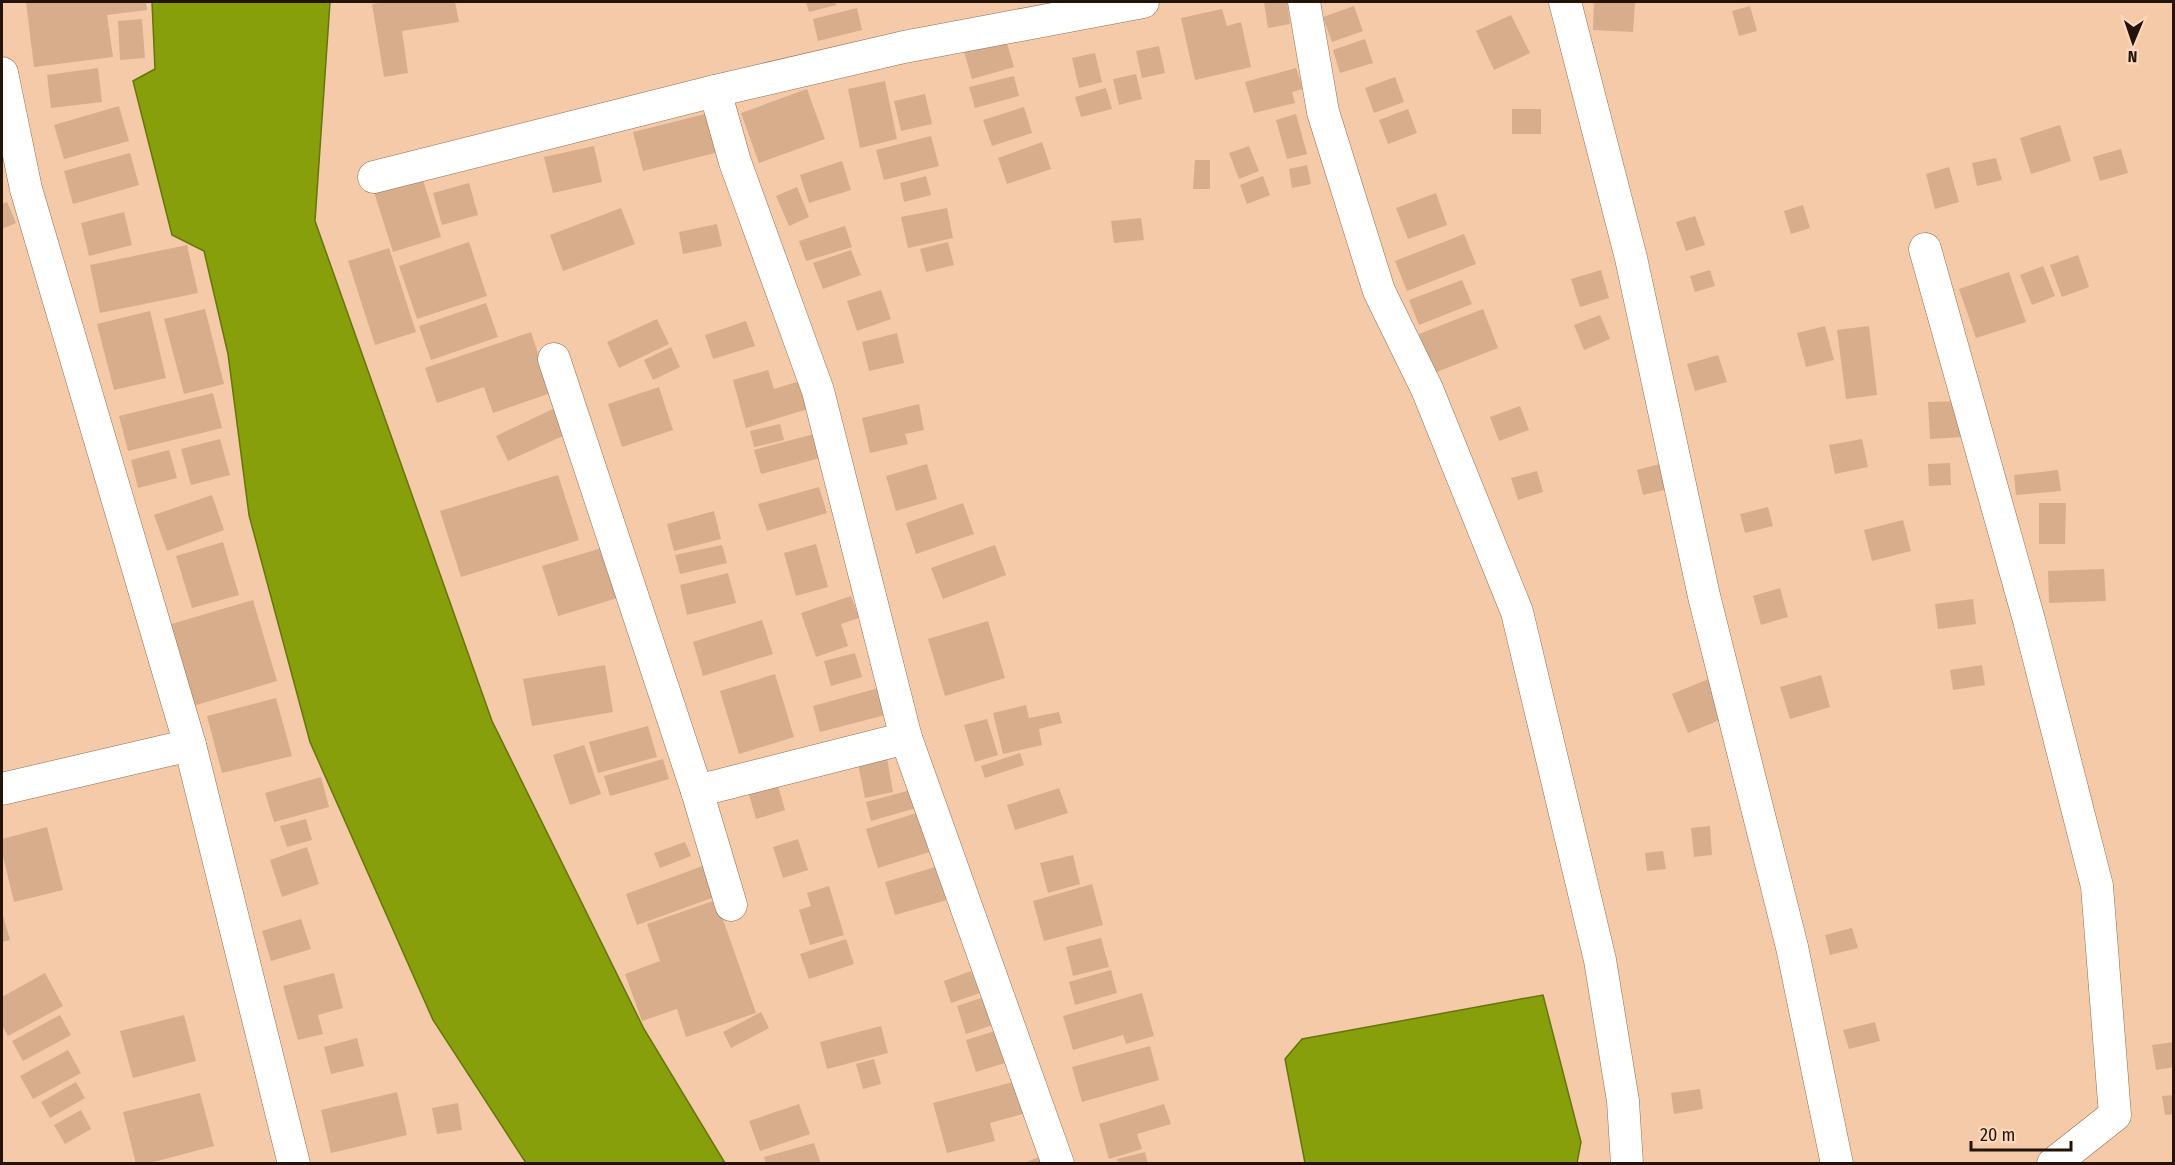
<svg xmlns="http://www.w3.org/2000/svg" width="2175" height="1165" viewBox="0 0 2175 1165" font-family="'Fira Sans Condensed',sans-serif">
	<rect width="100%" height="100%" fill="#f5caa8"/>
	<g fill="#869f0b" stroke="#68750a" stroke-width="1.5">
		<path d="M152,2H330L315,221L492,721L644,1029L725,1163H526L433,1020L310,742L249,515L228,354L204,251L172,235L133,81L155,69Z"/>
		<path d="M1543,995L1581,1142L1577,1163H1305L1285,1059L1302,1039Z"/>
	</g>
	<g fill="#d7ad8c">
		<path d="M26,2H146L147,10L107,15L113,57L34,67Z"/>
		<path d="M386,2H455L459,22L402,31L408,73L384,77L372,4Z"/>
		<path d="M806,2H835L836,5L809,12Z"/>
		<path d="M1264,2H1287L1290,24L1268,28Z"/>
		<path d="M1594,2H1635L1633,32L1593,30Z"/>
		<path d="M1354,6L1363,31L1332,42L1323,17Z"/>
		<path d="M1750,6L1757,31L1739,36L1732,11Z"/>
		<path d="M857,8L862,30L818,41L813,19Z"/>
		<path d="M1222,9L1227,26L1241,22L1251,67L1195,80L1181,18Z"/>
		<path d="M1511,15L1530,53L1494,70L1476,31Z"/>
		<path d="M142,19L145,58L120,60L118,21Z"/>
		<path d="M1365,39L1373,63L1340,73L1333,50Z"/>
		<path d="M1006,40L1014,67L972,79L964,52Z"/>
		<path d="M1159,46L1165,73L1142,78L1136,51Z"/>
		<path d="M1095,53L1102,82L1079,88L1072,58Z"/>
		<path d="M98,68L102,102L51,108L47,75Z"/>
		<path d="M1296,68L1303,89L1292,92L1295,103L1254,113L1245,82Z"/>
		<path d="M1136,74L1142,99L1119,105L1113,79Z"/>
		<path d="M1014,76L1019,96L975,108L969,87Z"/>
		<path d="M1395,77L1404,102L1374,113L1365,88Z"/>
		<path d="M885,81L897,139L860,148L848,89Z"/>
		<path d="M1106,88L1112,109L1081,117L1075,97Z"/>
		<path d="M807,89L825,139L759,163L741,113Z"/>
		<path d="M925,94L932,124L901,131L894,101Z"/>
		<path d="M119,106L129,141L64,159L54,125Z"/>
		<path d="M1024,107L1032,133L992,146L983,120Z"/>
		<path d="M1408,109L1417,133L1388,144L1379,120Z"/>
		<rect x="1512" y="109" width="29" height="25"/>
		<path d="M709,113L719,152L643,171L633,132Z"/>
		<path d="M1296,114L1307,154L1287,159L1276,120Z"/>
		<path d="M2060,125L2071,161L2031,174L2020,138Z"/>
		<path d="M931,136L939,166L884,180L876,150Z"/>
		<path d="M1042,142L1051,169L1007,184L998,158Z"/>
		<path d="M594,146L602,182L553,193L544,157Z"/>
		<path d="M1249,146L1259,171L1239,179L1229,153Z"/>
		<path d="M2121,149L2128,173L2100,181L2093,157Z"/>
		<path d="M130,153L139,185L73,204L64,171Z"/>
		<path d="M1996,158L2002,180L1977,186L1972,163Z"/>
		<path d="M1195,160H1210V189H1193Z"/>
		<path d="M842,161L851,190L809,203L800,175Z"/>
		<path d="M1307,165L1311,184L1292,188L1289,169Z"/>
		<path d="M1949,167L1959,202L1935,209L1926,174Z"/>
		<path d="M421,174L441,237L393,252L373,189Z"/>
		<path d="M926,176L931,195L904,202L900,183Z"/>
		<path d="M1263,176L1270,195L1247,204L1240,185Z"/>
		<path d="M469,183L478,215L442,225L433,193Z"/>
		<path d="M797,187L809,217L789,226L776,196Z"/>
		<path d="M1436,193L1447,225L1408,239L1396,208Z"/>
		<path d="M7,202L16,223L2,229V204Z"/>
		<path d="M1803,205L1810,228L1791,234L1784,211Z"/>
		<path d="M621,208L635,244L563,271L550,235Z"/>
		<path d="M947,208L953,238L908,248L901,217Z"/>
		<path d="M124,212L132,245L89,256L81,223Z"/>
		<path d="M1695,216L1705,245L1686,251L1676,222Z"/>
		<path d="M1141,218L1144,240L1114,243L1111,221Z"/>
		<path d="M717,224L722,246L683,254L679,232Z"/>
		<path d="M845,226L852,247L806,261L799,241Z"/>
		<path d="M1464,234L1476,264L1407,291L1395,261Z"/>
		<path d="M469,242L487,296L417,319L399,266Z"/>
		<path d="M948,242L954,265L926,272L920,249Z"/>
		<path d="M187,245L198,293L100,313L90,265Z"/>
		<path d="M389,248L416,332L375,345L348,261Z"/>
		<path d="M851,250L861,275L823,289L813,263Z"/>
		<path d="M2078,255L2089,287L2062,297L2050,265Z"/>
		<path d="M2043,266L2055,296L2032,305L2020,275Z"/>
		<path d="M1601,270L1609,298L1580,307L1571,279Z"/>
		<path d="M1710,270L1715,286L1695,292L1690,276Z"/>
		<path d="M2009,272L2026,322L1976,338L1959,289Z"/>
		<path d="M1462,280L1472,304L1419,325L1409,300Z"/>
		<path d="M881,290L891,319L857,331L847,301Z"/>
		<path d="M486,303L498,337L431,360L419,326Z"/>
		<path d="M205,309L224,384L184,394L164,319Z"/>
		<path d="M1483,309L1498,348L1434,373L1419,334Z"/>
		<path d="M150,311L166,378L114,390L97,324Z"/>
		<path d="M1600,315L1610,339L1584,350L1574,325Z"/>
		<path d="M657,319L669,344L619,368L607,342Z"/>
		<path d="M746,321L755,346L713,359L705,335Z"/>
		<path d="M1825,326L1834,360L1806,367L1797,333Z"/>
		<path d="M1869,326L1877,395L1846,399L1837,330Z"/>
		<path d="M531,332L551,393L493,413L484,387L437,403L425,368Z"/>
		<path d="M897,333L904,363L869,371L862,342Z"/>
		<path d="M671,347L680,367L653,380L644,360Z"/>
		<path d="M1718,355L1727,382L1695,391L1687,364Z"/>
		<path d="M768,370L774,389L803,380L811,408L746,428L733,380Z"/>
		<path d="M659,387L673,430L622,447L608,404Z"/>
		<path d="M213,393L222,428L128,451L119,416Z"/>
		<path d="M1961,401L1963,437L1930,439L1928,402Z"/>
		<path d="M919,404L924,430L905,434L908,444L870,453L862,418Z"/>
		<path d="M1520,406L1529,430L1499,441L1490,417Z"/>
		<path d="M555,408L567,434L508,461L496,436Z"/>
		<path d="M780,424L784,440L754,447L750,431Z"/>
		<path d="M814,434L820,458L761,474L754,450Z"/>
		<path d="M220,439L230,475L191,485L181,449Z"/>
		<path d="M1862,439L1868,467L1835,474L1829,445Z"/>
		<path d="M169,450L177,478L138,488L131,460Z"/>
		<path d="M1671,461L1677,487L1643,495L1637,470Z"/>
		<path d="M1950,463L1951,485L1929,486L1928,464Z"/>
		<path d="M927,464L937,499L896,511L886,476Z"/>
		<path d="M2058,470L2061,491L2016,495L2014,475Z"/>
		<path d="M1537,471L1543,492L1518,500L1511,478Z"/>
		<path d="M558,475L579,540L461,577L440,511Z"/>
		<path d="M819,487L827,513L767,531L758,504Z"/>
		<path d="M212,495L224,530L167,551L154,515Z"/>
		<path d="M963,503L974,534L916,554L906,523Z"/>
		<path d="M2039,503H2066L2065,544H2039Z"/>
		<path d="M1768,507L1773,526L1745,533L1740,514Z"/>
		<path d="M714,511L721,539L674,551L667,524Z"/>
		<path d="M1903,520L1911,551L1872,561L1864,530Z"/>
		<path d="M223,542L239,595L192,608L176,556Z"/>
		<path d="M816,544L828,587L796,596L784,553Z"/>
		<path d="M722,545L727,563L680,574L675,555Z"/>
		<path d="M995,545L1006,575L943,599L931,568Z"/>
		<path d="M605,547L621,597L558,616L542,566Z"/>
		<path d="M2104,569L2106,601L2049,603L2048,571Z"/>
		<path d="M728,573L736,603L687,615L680,585Z"/>
		<path d="M1780,588L1788,617L1761,625L1753,596Z"/>
		<path d="M851,596L859,618L841,624L848,646L816,657L801,613Z"/>
		<path d="M1973,599L1976,624L1938,629L1935,604Z"/>
		<path d="M253,600L277,681L193,706L168,625Z"/>
		<path d="M762,620L773,654L703,676L693,642Z"/>
		<path d="M988,621L1005,678L945,696L928,639Z"/>
		<path d="M855,653L862,677L831,686L824,661Z"/>
		<path d="M605,665L613,712L532,726L523,679Z"/>
		<path d="M1982,665L1985,685L1953,690L1950,670Z"/>
		<path d="M775,674L794,737L739,754L720,691Z"/>
		<path d="M1821,675L1830,707L1790,719L1780,687Z"/>
		<path d="M1711,678L1727,717L1688,733L1672,694Z"/>
		<path d="M886,686L893,713L820,732L813,706Z"/>
		<path d="M276,698L292,756L222,773L207,716Z"/>
		<path d="M1026,705L1029,718L1059,712L1062,723L1039,729L1042,745L1003,754L993,713Z"/>
		<path d="M987,719L998,755L975,762L964,725Z"/>
		<path d="M648,726L657,757L598,773L589,742Z"/>
		<path d="M584,745L601,794L570,805L553,755Z"/>
		<path d="M1020,753L1024,765L985,778L981,766Z"/>
		<path d="M887,758L893,792L865,798L858,764Z"/>
		<path d="M663,759L669,779L610,796L604,776Z"/>
		<path d="M321,777L329,807L274,822L265,793Z"/>
		<path d="M777,782L785,810L756,819L748,791Z"/>
		<path d="M918,788L923,806L871,821L866,802Z"/>
		<path d="M1059,788L1068,813L1015,830L1007,805Z"/>
		<path d="M923,811L936,850L878,868L866,829Z"/>
		<path d="M306,819L312,840L287,847L280,826Z"/>
		<path d="M1710,826L1712,855L1694,857L1691,828Z"/>
		<path d="M47,827L63,890L14,902L2,852V839Z"/>
		<path d="M798,839L808,870L783,878L773,847Z"/>
		<path d="M685,842L691,856L660,868L654,853Z"/>
		<path d="M307,847L319,884L282,897L270,860Z"/>
		<path d="M1663,851L1666,869L1647,871L1645,853Z"/>
		<path d="M1073,855L1080,884L1048,893L1040,863Z"/>
		<path d="M711,863L723,894L637,925L626,894Z"/>
		<path d="M939,866L950,899L895,915L885,882Z"/>
		<path d="M1092,884L1103,925L1044,941L1033,901Z"/>
		<path d="M829,886L844,935L810,945L799,910L811,906L807,893Z"/>
		<path d="M716,900L756,1013L686,1037L677,1009L642,1021L625,974L660,961L647,924Z"/>
		<path d="M2,912L10,940L2,942Z"/>
		<path d="M301,919L311,949L271,961L262,931Z"/>
		<path d="M1852,928L1858,948L1830,955L1825,935Z"/>
		<path d="M1101,938L1109,967L1073,976L1066,947Z"/>
		<path d="M846,939L854,964L809,979L800,954Z"/>
		<path d="M1111,970L1117,993L1075,1005L1069,982Z"/>
		<path d="M971,971L980,993L951,1003L944,981Z"/>
		<path d="M45,973L63,1006L8,1036L2,1025V997Z"/>
		<path d="M334,973L343,1008L318,1015L323,1034L298,1040L283,986Z"/>
		<path d="M1142,993L1154,1036L1126,1044L1123,1035L1073,1050L1063,1016Z"/>
		<path d="M984,997L993,1025L966,1034L957,1006Z"/>
		<path d="M761,1012L769,1028L731,1048L723,1032Z"/>
		<path d="M60,1015L71,1035L23,1061L12,1041Z"/>
		<path d="M184,1015L196,1061L133,1078L120,1031Z"/>
		<path d="M1875,1022L1880,1041L1849,1049L1843,1030Z"/>
		<path d="M881,1026L888,1053L827,1069L820,1042Z"/>
		<path d="M998,1030L1008,1062L976,1072L966,1040Z"/>
		<path d="M357,1038L364,1066L331,1074L324,1047Z"/>
		<path d="M2174,1042V1067L2156,1070L2152,1045Z"/>
		<path d="M1150,1046L1159,1080L1082,1102L1072,1067Z"/>
		<path d="M68,1050L81,1073L33,1099L20,1076Z"/>
		<path d="M874,1059L881,1084L863,1089L856,1064Z"/>
		<path d="M1017,1081L1026,1113L990,1123L995,1141L947,1153L933,1103Z"/>
		<path d="M76,1082L85,1098L50,1118L41,1102Z"/>
		<path d="M1700,1089L1703,1109L1674,1114L1671,1093Z"/>
		<path d="M397,1092L407,1135L331,1153L321,1110Z"/>
		<path d="M200,1093L214,1146L146,1164H136L123,1112Z"/>
		<path d="M2174,1095V1114L2165,1115L2162,1096Z"/>
		<path d="M458,1103L462,1130L437,1134L432,1108Z"/>
		<path d="M799,1104L810,1134L760,1151L749,1121Z"/>
		<path d="M1164,1104L1171,1124L1137,1134L1142,1149L1109,1159L1099,1124Z"/>
		<path d="M81,1110L91,1129L65,1144L54,1125Z"/>
		<path d="M814,1143L821,1164H766L764,1157Z"/>
		<path d="M1145,1152L1148,1164H1118L1117,1159Z"/>
		<path d="M1047,1154L1050,1164H1021Z"/>
	</g>
	<g fill="none" stroke-linecap="round" stroke-linejoin="round">
		<defs>
			<g id="street">
				<path d="M1304,2L1323,112L1379,291L1427,389L1517,612L1600,960L1623,1101L1627,1164"/>
				<path d="M1565,2L1631,258L1704,596L1792,947L1837,1164"/>
				<path d="M2,73L26,189L190,745L294,1164"/>
				<path d="M715,91L735,162L818,391L906,738L1058,1164"/>
				<path d="M374,177L715,91L904,47L1143,2"/>
				<path d="M1925,249L2029,620L2097,886L2115,1115L2053,1164"/>
				<path d="M554,359L697,791L731,905"/>
				<path d="M2,789L190,745"/>
				<path d="M697,791L906,738"/>
			</g>
		</defs>
		<use href="#street" stroke="#936e4e" stroke-width="33"/>
		<use href="#street" stroke="#fff" stroke-width="32"/>
	</g>
	<rect width="2175" height="1165" fill="none" stroke="#231407" stroke-width="6"/>
	<g transform="translate(2133 42) rotate(182)" stroke="#fcd9be" stroke-width="4.5" paint-order="stroke">
	<path d="M0-4.5L10 22L0 15L-10 22Z" fill="#231407"/>
	<text y="-9" font-size="16" font-weight="bold" text-anchor="middle" fill="#231407">N</text>
	</g>
	<path d="M1971 1141v9h100v-9" fill="none" stroke="#231407" stroke-width="3"/>
	<text x="1980" y="1141" font-size="18" fill="#231407" stroke="#fcd9be" stroke-width="4.5" paint-order="stroke">20 m</text>
</svg>
